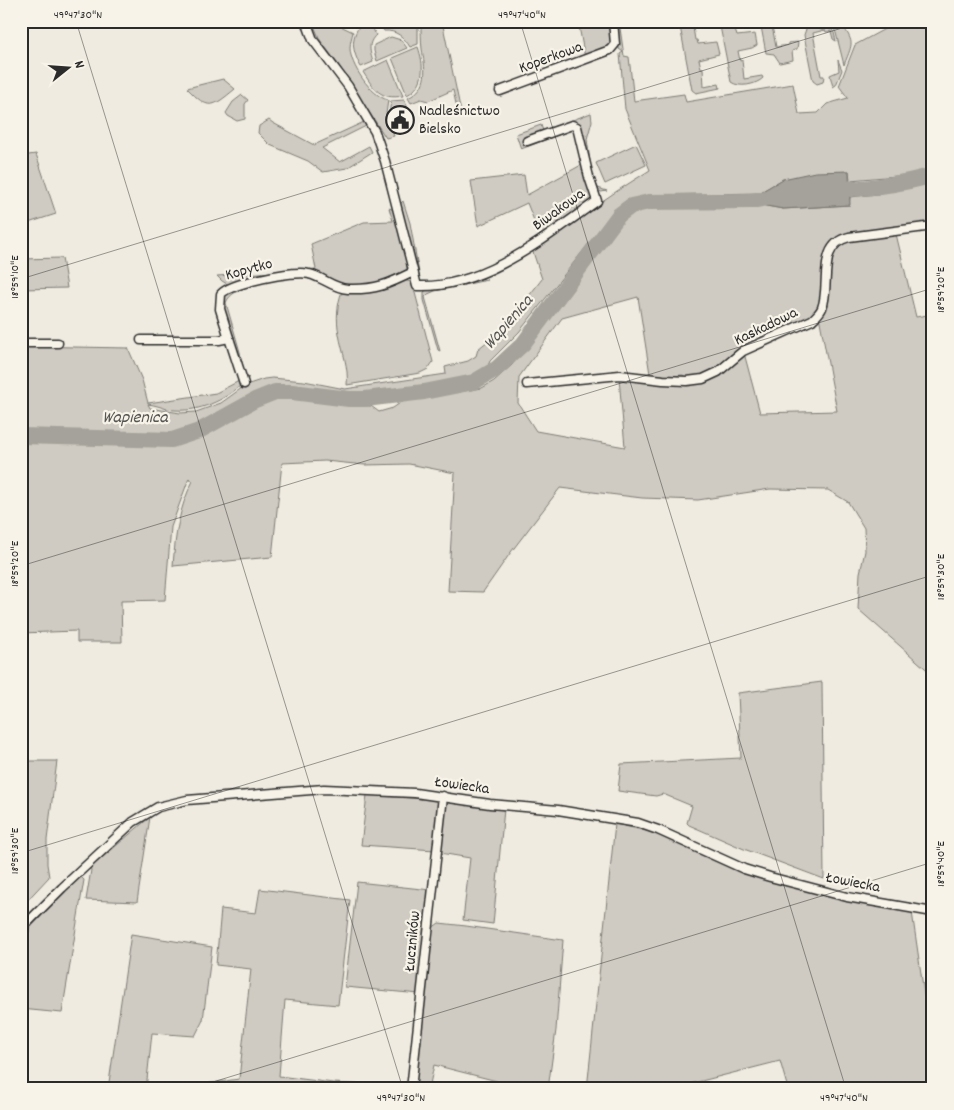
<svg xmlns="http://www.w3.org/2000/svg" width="954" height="1110" viewBox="0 0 954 1110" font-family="Dekko,sans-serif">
	<rect width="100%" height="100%" fill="#efebe0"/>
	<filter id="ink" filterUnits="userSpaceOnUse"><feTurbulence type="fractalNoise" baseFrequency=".02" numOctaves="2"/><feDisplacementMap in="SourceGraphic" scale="10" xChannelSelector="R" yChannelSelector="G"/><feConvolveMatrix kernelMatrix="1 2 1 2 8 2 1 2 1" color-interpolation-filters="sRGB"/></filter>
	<g filter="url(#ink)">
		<g fill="#cfcbc2" stroke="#7d7b76">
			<path d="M312,21H330L353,32C352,37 350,42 350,48C350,65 371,96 388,100L386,114L394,136L386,138L338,64L320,40Z"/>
			<path d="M364,21H418V44L410,47C404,37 396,30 384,31L380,25L373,29L376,35C367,43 370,52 373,62L361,67C352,51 349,36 364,21Z"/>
			<path d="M421,21H442L462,117L459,118L453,90L428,101L421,99L411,103L408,98C430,87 425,68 422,49C421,40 421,31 421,21Z"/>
			<path d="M578,21H611L613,39L610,47L585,58Z"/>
			<path d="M616,21H619L624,56L629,57L634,101L684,94L686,102L793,84L799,114L818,113L827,104L848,98L839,86L855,45L894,24V21H928L931,23L933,29V168L908,175L850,180L849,171L783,179L759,193L655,195C638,199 625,203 612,214L519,332L490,361L487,368L477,375L422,387L401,390L391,389L348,394L292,387L269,388L260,391L214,419L178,433L165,435L141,433L21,431V346L128,348L142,380L148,403L216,393L239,381L240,386C220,403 194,414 167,409C161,407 155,405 148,404L150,408L180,413L196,412L221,403L246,385L264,379L272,378L304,381L345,389L446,374L445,367L468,361L476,356L478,349L505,327L542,279L532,249C571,223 609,195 650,170L625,109L620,54L623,52L619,49Z"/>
			<path d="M679,21H692L695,40H697L698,44L716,42L719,54L699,59L701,68H703L704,87L719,84L720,88L696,93L692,90Z"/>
			<path d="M719,21H732L737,36L755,34L757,45L752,48L738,51L740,61L742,60L744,79L762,76L763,78C756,85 739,88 731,82Z"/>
			<path d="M760,21H771L776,47L788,45V43L798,42L797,49L792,51L793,60L780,63L774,54L766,53Z"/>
			<path d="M820,21H827L834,33L836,41L833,39L831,31L826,32L825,30L813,33L821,76H824L823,82L817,84L813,81L804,35L806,29Z"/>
			<path d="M834,21H840C854,44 854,40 844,65L836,33L831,23Z"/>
			<path d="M391,37L401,40L407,48L377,61L374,51V45Z"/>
			<path d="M418,47C424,64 426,85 407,95L392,58Z"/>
			<path d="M388,60L403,96C380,100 374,89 363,72Z"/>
			<path d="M838,60L842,70L836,85L833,87L830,75L839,71Z"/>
			<path d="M223,79L235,89C212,108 209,111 187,88Z"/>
			<path d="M242,95L248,100L245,104V119L237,121L228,116L226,113L233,102Z"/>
			<path d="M404,100L408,108L404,110L402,107L389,114L391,101Z"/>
			<path d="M591,113L592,121L587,139L592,176L598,188L607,191L601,192L596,189L591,176L579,125L575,123L563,126L562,124Z"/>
			<path d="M269,120L273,123L314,145L364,122L366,126L322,148L340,162L369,146L372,152L347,168L323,172L308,161L270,145L258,133L259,126Z"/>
			<path d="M541,125L543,131L555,127V129H574L521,149L516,134Z"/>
			<path d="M636,144L646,165L605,184L596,163Z"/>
			<path d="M36,154L56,214L22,225L21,156Z"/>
			<path d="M583,164L592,197L589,204L541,238L527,203L478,226L471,181L524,175L527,195Z"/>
			<path d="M933,179V224L841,236C810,261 833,292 811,316L741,350L718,369L702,376L688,379L683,375L671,376L650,374L638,297L562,318L519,377L518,403L536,431L625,447L619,378L692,383L719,374L744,353L760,413L837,411L819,316C826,307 826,297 826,286C827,276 827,262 832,252C840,234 879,236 896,234L916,317L933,314V675L858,609L860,573L865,551L864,528L848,502L828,490L770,489L698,500L642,498L560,488L511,552L483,592L448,591L455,473L409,464L365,465L325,461L282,463L272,557L173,566C175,537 179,507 193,481L189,478L171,527L165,600L121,601L122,642H77V631L21,633V441L138,443L166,445L178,443L219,427L262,402L281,396L291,397L334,404L371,406L379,412L393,408L403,401L482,388L494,381L512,365L621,220L634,211L651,206L732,207L761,205L783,209L849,205L850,197L878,194Z"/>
			<path d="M403,201L410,223L419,273H417L400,204Z"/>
			<path d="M389,208L394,210L407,261V269L401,275L377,285L347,286L329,281L312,271L263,276L229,285L222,281L217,276L316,269L311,244L364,222L393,221Z"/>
			<path d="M62,258L67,288L21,289V259Z"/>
			<path d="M285,277C269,282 231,286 226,303L240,352L244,374L249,378L245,377C240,364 215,305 225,295C240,282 266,281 285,277Z"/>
			<path d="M480,278L487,280L435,291L428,294L425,297L440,351L438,350L424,300V292C429,287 469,281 480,278Z"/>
			<path d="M404,280L411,282L413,285L433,362L428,369L420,373L347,385C349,367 342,352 339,334C336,319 337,305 342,291Z"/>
			<path d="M822,682L824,879L744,849L689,825L687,823L692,806L663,794L656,796L618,791L621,764L741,758L738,693Z"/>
			<path d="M21,761H57L47,840V864L49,877L21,907Z"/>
			<path d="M933,782V899L929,897Z"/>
			<path d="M367,795L439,800L435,850L361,845Z"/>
			<path d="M448,800L504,809L493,924L463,920L470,858L440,853L445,803Z"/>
			<path d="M150,817L137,902L86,900L91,870L90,868Z"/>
			<path d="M615,824L657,833L748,873L773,882L843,899L912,912L929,1028L933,1029V1089H788L780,1061L670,1089H587Z"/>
			<path d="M81,877L84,880L62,1013L21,1009V964L30,928L59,897Z"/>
			<path d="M357,882L431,890L420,994L345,987Z"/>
			<path d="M260,889L350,900L338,1005L285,1000L279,1076L333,1083L408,1087V1089H204L205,1084L239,1079L251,969L216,965L221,909L256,913Z"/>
			<path d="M439,923L466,926L563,940L556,1030L548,1089H497V1081L434,1065L429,1089H413L432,928Z"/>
			<path d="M131,934L212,947L203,1020L195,1036L152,1033L146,1089H108Z"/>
		</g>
		<path fill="#a4a29a" stroke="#74726e" d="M849,171L850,205L783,209L761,205L759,193L783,179L815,172Z"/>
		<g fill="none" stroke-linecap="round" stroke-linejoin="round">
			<g stroke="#a4a29a" stroke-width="16">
				<path d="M830,189C861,190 903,184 933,175"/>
				<path d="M21,436L172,440L199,431L255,400L275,392H292L349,399H365L424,392L474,382L496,369L523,344L619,215L631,206L649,202L752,201L781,195"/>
			</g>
			<defs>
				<g id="street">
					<path d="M306,21L313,40L348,86L375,132L385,161L417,286C483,289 546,237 597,201L589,177L577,127L572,125L527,141"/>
					<path d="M500,91L610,50L615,44L613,21"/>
					<path d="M229,338L244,384"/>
					<path d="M141,340H219L229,338L220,309L221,294C230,283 294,270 309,274C323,277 332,288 348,289C376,290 389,284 413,272"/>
					<path d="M21,343H58"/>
					<path d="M527,384L620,375L663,380L687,381L703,379L718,372L743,351L812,320C816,316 820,313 822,308C831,285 816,245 849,237L933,226"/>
					<path d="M21,929L62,888L133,822L158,807L187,800L324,789L415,793L490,804L558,810L638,823L658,830L744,869L770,877L847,897L933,912"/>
					<path d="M411,1089L443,796"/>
				</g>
			</defs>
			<use href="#street" stroke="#2b2b2b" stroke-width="11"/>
			<use href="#street" stroke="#f7f3e8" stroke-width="8"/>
		</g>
	</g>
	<path fill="none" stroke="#2b2b2b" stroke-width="1" stroke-opacity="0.45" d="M76,21L403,1089M520,21L846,1089M21,279L865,21M21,566L933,288M21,853L933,575M190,1089L933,862"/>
	<defs>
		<symbol id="civic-ring" viewBox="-11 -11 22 22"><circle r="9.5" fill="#f7f3e8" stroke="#2b2b2b" stroke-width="1.5"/><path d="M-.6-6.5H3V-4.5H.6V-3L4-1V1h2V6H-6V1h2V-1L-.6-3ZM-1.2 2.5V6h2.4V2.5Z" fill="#2b2b2b"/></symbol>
	</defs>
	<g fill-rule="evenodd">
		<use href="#civic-ring" x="384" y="104" width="32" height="32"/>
	</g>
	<g text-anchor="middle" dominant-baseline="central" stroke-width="4.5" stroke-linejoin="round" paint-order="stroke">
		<g font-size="16" fill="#2b2b2b" stroke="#f7f3e8">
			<text transform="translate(551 58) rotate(-20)">Koperkowa</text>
			<text transform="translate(559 210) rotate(-36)">Biwakowa</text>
			<text transform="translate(249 270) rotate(-15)">Kopytko</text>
			<text transform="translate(766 327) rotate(-26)">Kaskadowa</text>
			<text transform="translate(462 786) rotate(8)">Łowiecka</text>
			<text transform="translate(853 883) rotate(11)">Łowiecka</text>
			<text transform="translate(413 941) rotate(-85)">Łuczników</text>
		</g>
		<g font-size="16" fill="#2b2b2b" stroke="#f7f3e8" text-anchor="start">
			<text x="419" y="111">Nadleśnictwo<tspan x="419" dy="18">Bielsko</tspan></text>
		</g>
		<g font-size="18" font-style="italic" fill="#555552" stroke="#f7f3e8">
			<text transform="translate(509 323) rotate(-49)">Wapienica</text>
			<text x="135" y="418">Wapienica</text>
		</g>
	</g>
	<rect width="954" height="1110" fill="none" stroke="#f7f3e8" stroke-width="55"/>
	<g transform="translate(68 68) rotate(73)" stroke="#f7f3e8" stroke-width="4" paint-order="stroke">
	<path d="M0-4L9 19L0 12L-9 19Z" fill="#2b2b2b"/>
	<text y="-8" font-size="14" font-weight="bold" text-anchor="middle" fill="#2b2b2b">N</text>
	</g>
	<rect x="28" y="28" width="898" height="1054" fill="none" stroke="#2b2b2b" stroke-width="2"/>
	<g font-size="12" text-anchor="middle" fill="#2b2b2b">
		<text x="78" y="18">49°47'30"N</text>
		<text x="522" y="18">49°47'40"N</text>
		<text transform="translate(14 277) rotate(-90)" y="4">18°59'10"E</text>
		<text transform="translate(940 290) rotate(-90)" y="4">18°59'20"E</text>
		<text transform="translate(14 564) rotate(-90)" y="4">18°59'20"E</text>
		<text transform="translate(940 577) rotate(-90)" y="4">18°59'30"E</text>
		<text transform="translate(14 851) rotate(-90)" y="4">18°59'30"E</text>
		<text transform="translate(940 864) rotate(-90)" y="4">18°59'40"E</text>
		<text x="401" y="1101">49°47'30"N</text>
		<text x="844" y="1101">49°47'40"N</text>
	</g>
</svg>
